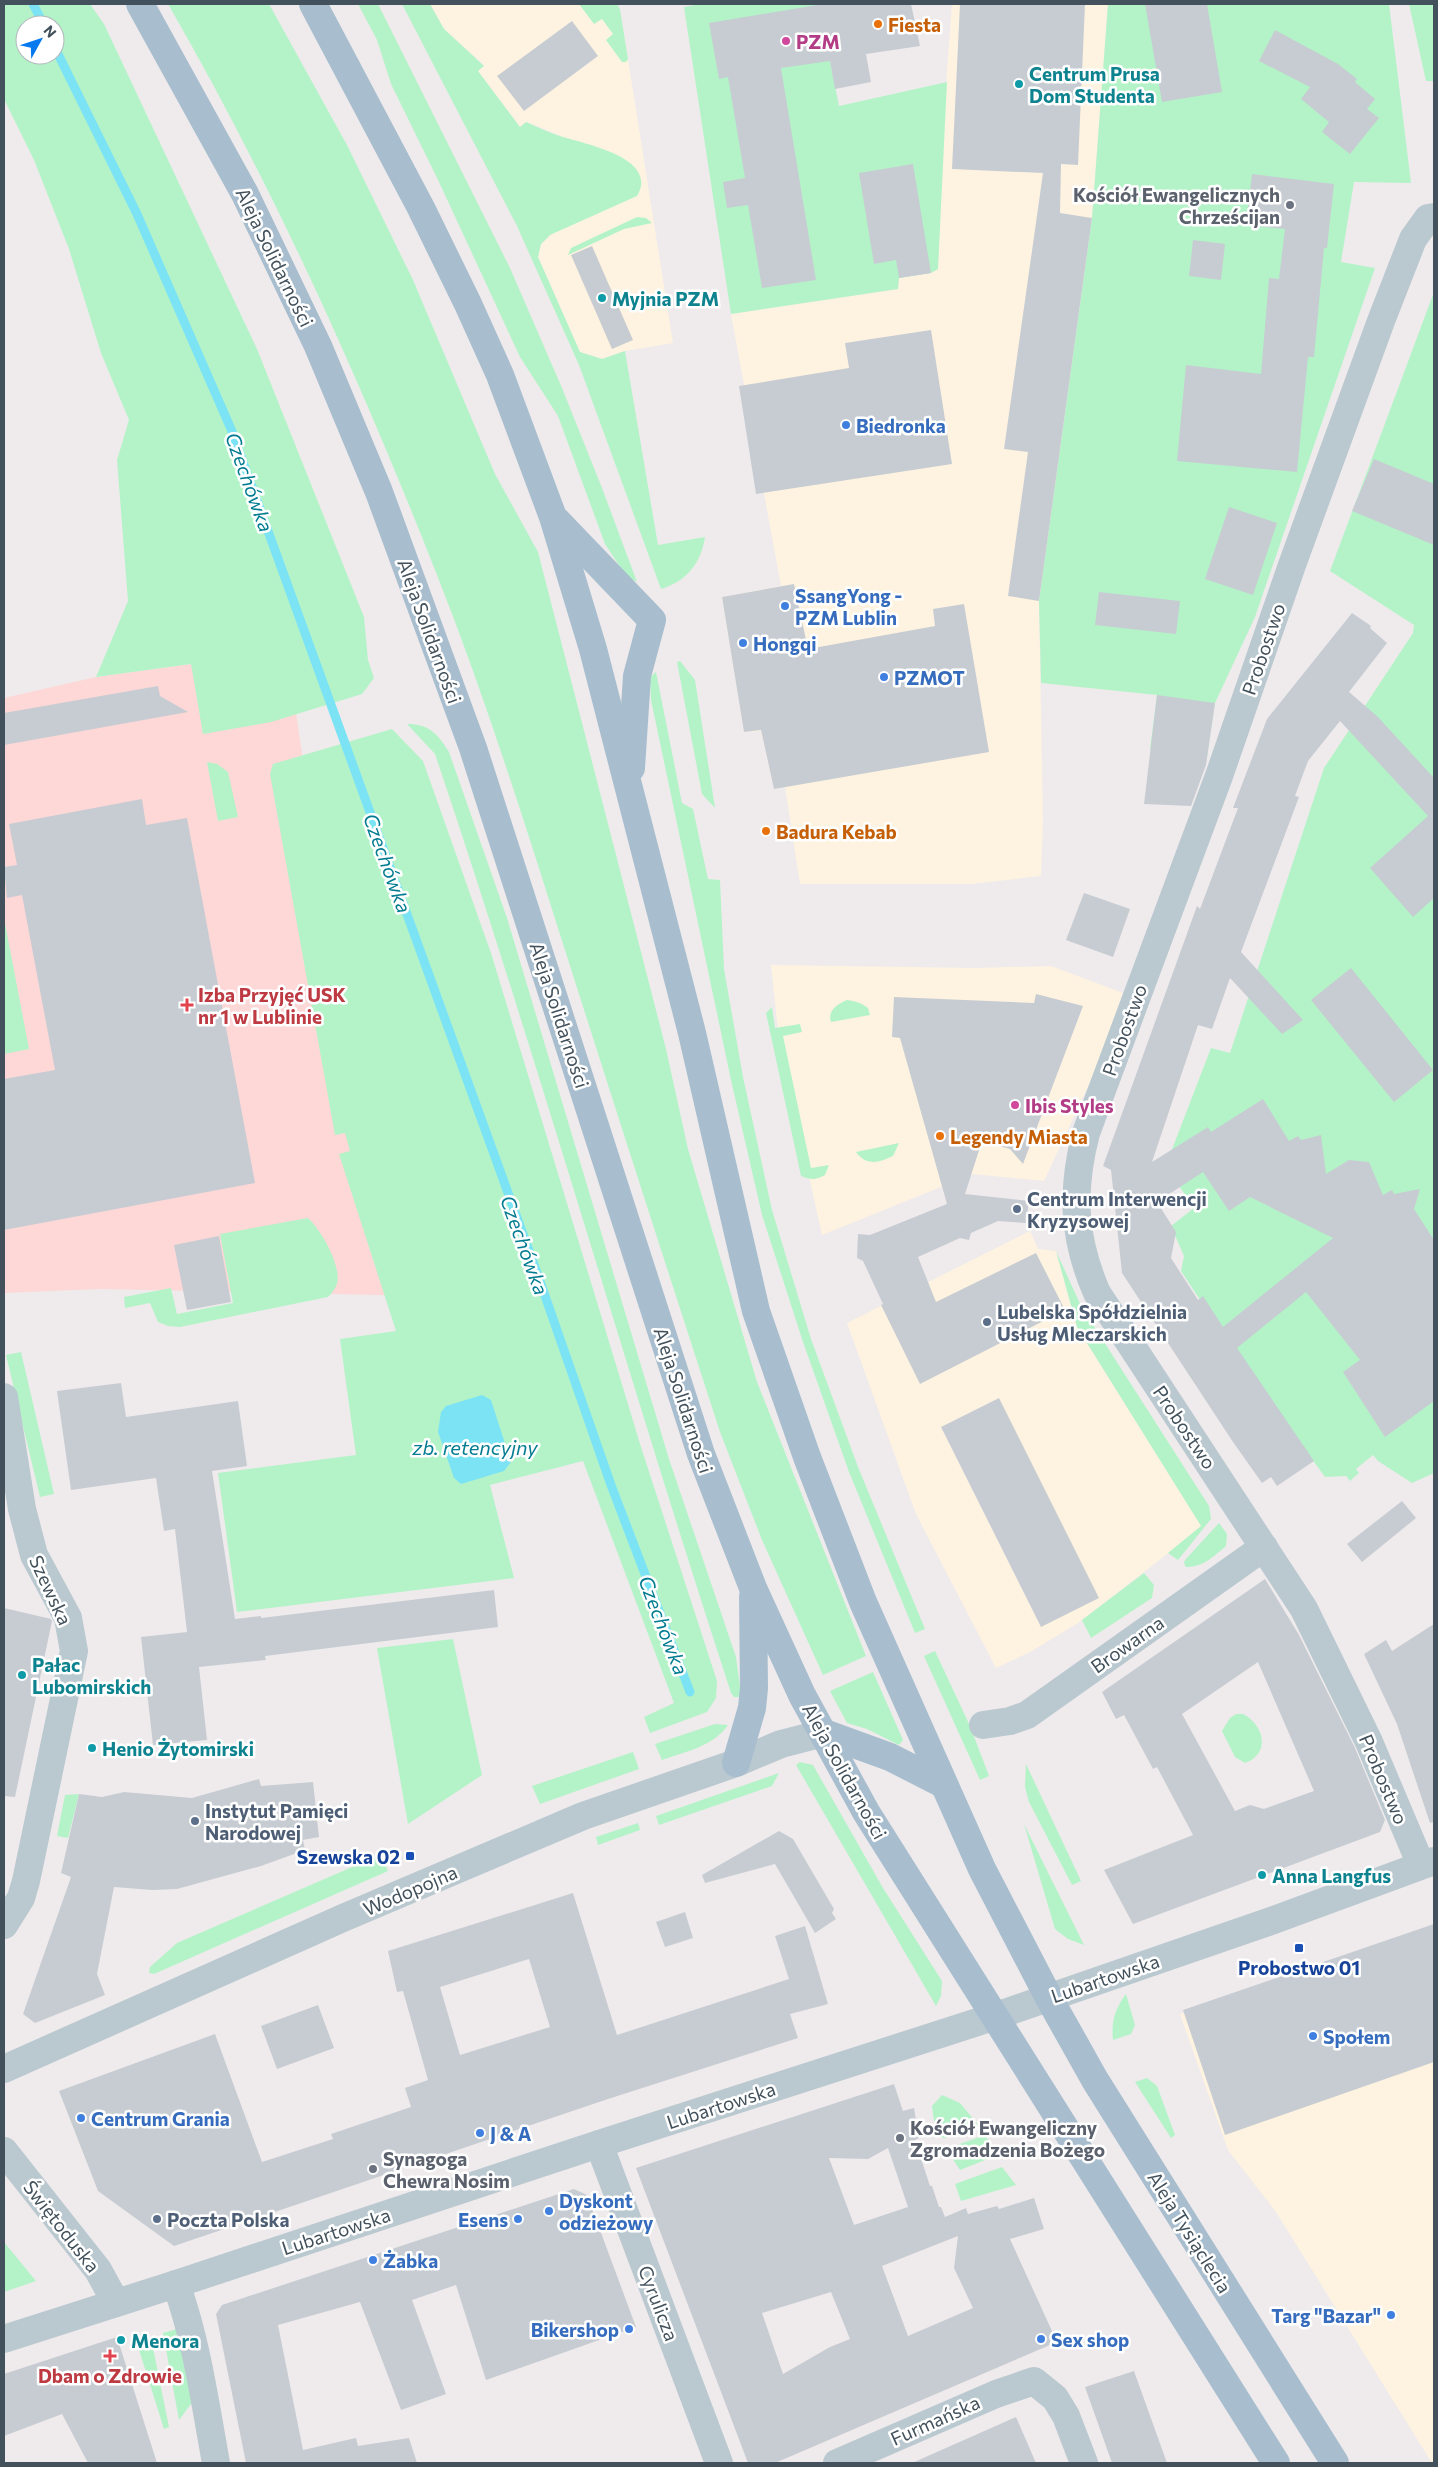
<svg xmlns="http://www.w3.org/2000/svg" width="1438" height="2467" viewBox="0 0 1438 2467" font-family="Commissioner,sans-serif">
	<rect width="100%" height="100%" fill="#efebec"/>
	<g fill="#fef3e1">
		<path d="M430,4H617L620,9L673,343L625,351L602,359L580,352L538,257L541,244L550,236L561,136L527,122L520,127L478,71L484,65L444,29Z"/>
		<path d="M952,4H1108L1092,218L1039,601L1043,822L1041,876L971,884H800L785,787L774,789L761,731L744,732L722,597L781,586L731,314L898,289L899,278L931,273L938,269L940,165Z"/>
		<path d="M771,965L975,968L1051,966L1123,993L1102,1056L1044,1181L973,1174L822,1235L779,1040Z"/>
		<path d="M1030,1231L1038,1249L1056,1251L1077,1327L1202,1527L1078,1623L1030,1652L996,1668L916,1514L847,1323Z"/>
		<path d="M1434,1926V2463H1432L1276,2212L1228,2150L1180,2014Z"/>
	</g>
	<path fill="#fdd8d7" d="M191,664L293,692L305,774L424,1296L101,1289L4,1293V698L96,677Z"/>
	<g fill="#b4f3c8" fill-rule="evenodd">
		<path d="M4,4H90L104,24L257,349L364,617L368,660L374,678L362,694L271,722L203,734L191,664L96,677L128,601L117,460L129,420L101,353L69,249L34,160L4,99ZM25,25H55V55H25Z"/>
		<path d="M168,4H269L347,145L413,280L495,474L538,552L666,1049L688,1149L757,1382L866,1656L823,1675L762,1540L720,1432C670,1278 620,1123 571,969C529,837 488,704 437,575C360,379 273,186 168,4Z"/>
		<path d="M358,4H378L510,268L562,388L602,488L637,582L626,576L605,544L558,416L520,357L439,182L391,84L377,40Z"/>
		<path d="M402,4H430L444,29L484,66L478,71L520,127L526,122C538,127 550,133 563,137C585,144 660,158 637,196L550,235L541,244L538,257L580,352L602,359L625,351L658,545L705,537C701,563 687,581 661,589L579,365L517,226Z"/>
		<path d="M579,4H617L620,9L628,59L626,62H622L606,40L613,34L602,19L594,24Z"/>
		<path d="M701,4H845L854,56L830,61L839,106L947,82L938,269L931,273L899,278L898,289L731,314L684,7Z"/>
		<path d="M1108,4H1389L1411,183L1354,182L1341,262L1375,268L1255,617L1215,703L1207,756L1150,749L1157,695L1041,683L1039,601L1092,218Z"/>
		<path d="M1409,4H1434V81H1426Z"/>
		<path d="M637,217L646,218L652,223L624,229L568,255L571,248Z"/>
		<path d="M1434,292V1473L1412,1483L1378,1461L1373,1455L1356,1469L1359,1473L1350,1481L1346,1476L1325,1477L1232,1348L1181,1271L1184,1256L1171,1226L1194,1208L1161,1159L1171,1152L1211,1048L1230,1053L1324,768L1413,633L1414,625L1330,571Z"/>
		<path d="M680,661L695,680L715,808L702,794L677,662Z"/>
		<path d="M656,672L682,803L693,809L708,879L720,880L724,969L743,1077L772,1210L811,1339L858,1467L925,1629L915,1633L849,1472L803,1342L762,1215L731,1080L651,700L650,677Z"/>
		<path d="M407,724C429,724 438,734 449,752L507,918L669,1459L736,1657L741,1694L739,1697H734L731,1693C629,1381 540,1066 435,754Z"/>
		<path d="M392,729L423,761L491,953L641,1447L717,1681L716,1698L707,1712L650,1733L644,1717L674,1703L583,1461L490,1485L514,1578L237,1612L218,1473L356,1455L340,1339L396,1331L339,1154L350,1151L345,1133L335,1135L270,774L273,764Z"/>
		<path d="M207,762L217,764L228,772L238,817L218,821Z"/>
		<path d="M4,918L29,1049L4,1054Z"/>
		<path d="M847,1000C856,1001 861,1003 868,1008L870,1015L831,1022C827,1011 837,1004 847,1000Z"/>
		<path d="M772,1007L775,1028L800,1024L802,1032L783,1036L811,1168L829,1165L825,1175C816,1180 811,1180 801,1176L766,1013Z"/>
		<path d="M899,1143L893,1156C879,1163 866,1166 856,1152Z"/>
		<path d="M308,1218C321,1230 342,1266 337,1284C335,1289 332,1293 328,1297L180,1327L168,1326L158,1322L150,1303L125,1308L124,1297L171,1288L177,1314L233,1303L220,1234Z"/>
		<path d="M1056,1251L1081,1306L1209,1506L1211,1519L1178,1560L1168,1553L1201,1526L1077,1327Z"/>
		<path d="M21,1352L54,1494L40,1497L6,1355Z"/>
		<path d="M1219,1523L1227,1534L1226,1546C1214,1556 1202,1568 1186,1567L1184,1563L1185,1560Z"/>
		<path d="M1144,1573L1154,1585L1152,1598L1091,1638L1082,1620Z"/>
		<path d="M453,1639L482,1775L408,1824L377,1648Z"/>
		<path d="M935,1651L970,1726L989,1776L980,1780L924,1656Z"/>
		<path d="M873,1672L903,1740L899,1745L867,1729L847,1723L830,1691Z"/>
		<path d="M1236,1714H1243C1263,1724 1272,1753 1245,1763L1235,1757L1222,1731L1230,1718Z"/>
		<path d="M715,1724L728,1725C714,1746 685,1752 662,1760L655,1744Z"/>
		<path d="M633,1752L639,1769L540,1804L532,1786Z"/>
		<path d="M800,1762L813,1765L883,1888L942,1981L941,1996L936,2006L796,1765Z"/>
		<path d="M1026,1764L1081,1881L1072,1885L1029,1802L1025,1787Z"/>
		<path d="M779,1773L772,1786L659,1825L656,1816Z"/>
		<path d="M79,1794L68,1838L57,1836L65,1795Z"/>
		<path d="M638,1823L640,1830L598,1845L596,1837Z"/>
		<path d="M1024,1824L1084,1945L1068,1939L1055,1929Z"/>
		<path d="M380,1855L388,1871L154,1974L149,1973L150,1967L177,1943Z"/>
		<path d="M1126,1994L1135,2025L1131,2034L1113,2040C1111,2021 1115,2009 1126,1994Z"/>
		<path d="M1147,2078L1157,2086L1175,2135L1171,2138L1135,2082Z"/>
		<path d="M942,2095L960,2103L979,2126L945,2138L936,2136L932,2106Z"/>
		<path d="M985,2135L998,2155L960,2170L946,2149Z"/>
		<path d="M1002,2167L1016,2185L961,2201L955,2184Z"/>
		<path d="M4,2242L36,2281L4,2292Z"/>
		<path d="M177,2329L194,2400L179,2420L163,2333Z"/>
		<path d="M134,2334L151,2338L169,2427L164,2429Z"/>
	</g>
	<path fill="#7ce3f5" d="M482,1395L491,1400L511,1462L504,1471L461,1484L454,1478L438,1432L441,1412L446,1406Z"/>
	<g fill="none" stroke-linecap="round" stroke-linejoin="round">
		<g stroke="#7ce3f5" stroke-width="9">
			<path d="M33,4L44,25"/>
			<path d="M55,48L137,214L231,429L536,1270L611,1485L690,1692"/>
		</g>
	</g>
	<g fill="#c7ccd2" fill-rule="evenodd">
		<path d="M823,4H911L920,46L866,54L871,82L835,89L830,61L781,68L816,280L762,288L748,205L727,208L723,182L745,178L728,77L719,79L709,23Z"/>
		<path d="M960,4H1085L1078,165L1061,164L1060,213L1092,218L1039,601L1008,596L1028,452L1004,449L1043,173L952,169Z"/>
		<path d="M1145,4H1207L1222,92L1162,102Z"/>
		<path d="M572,21L598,56L524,111L497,76Z"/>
		<path d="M1275,30L1338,64L1357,79L1355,82L1375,99L1367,109L1379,118L1350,154L1322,132L1329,122L1301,99L1310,87L1259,61Z"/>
		<path d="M913,164L931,273L899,278L896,260L874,264L859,173Z"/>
		<path d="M1252,174L1334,184L1327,248H1324L1314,357H1308L1297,472L1177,461L1186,365L1261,374L1269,278L1279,279L1285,229L1246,225Z"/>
		<path d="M1193,240L1225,244L1221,280L1189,276Z"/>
		<path d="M592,246L633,340L612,349L571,255Z"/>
		<path d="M931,330L952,464L756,494L739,386L849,368L845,343Z"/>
		<path d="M1374,459L1434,484V545L1352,511Z"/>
		<path d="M1229,507L1277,523L1253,595L1205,579Z"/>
		<path d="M794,584L808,649L935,626L933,609L964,604L989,752L774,789L761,730L744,732L722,597Z"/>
		<path d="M1099,592L1180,601L1176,634L1095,625Z"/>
		<path d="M1352,613L1371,626L1370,628L1387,643L1349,692L1378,717L1434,778V898L1413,917L1370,868L1428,816L1340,721L1308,761L1295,796L1299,797L1241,952L1303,1020L1282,1034L1230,978L1212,1029L1198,1025L1152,1162L1208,1127L1211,1132L1263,1099L1289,1141L1298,1136L1301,1140L1321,1135L1326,1174L1349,1160L1369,1162L1383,1195L1392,1190L1394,1194L1420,1189L1414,1209L1434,1240V1401L1385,1437L1343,1372L1360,1360L1306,1292L1237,1348L1314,1461L1277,1486L1271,1477L1262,1483L1233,1442L1122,1273L1111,1170L1103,1166L1197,906L1200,909L1238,808H1233L1267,719ZM1203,1172L1229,1211L1250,1197L1333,1238L1223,1327L1203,1296L1198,1300L1171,1258L1176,1232L1157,1202Z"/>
		<path d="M158,686L160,696L188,712L4,745V713Z"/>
		<path d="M1157,695L1215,703L1206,765L1191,806L1144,804Z"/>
		<path d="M142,799L146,825L187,818L255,1183L4,1230V1079L55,1070L22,895L7,898L4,867L17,865L9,824Z"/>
		<path d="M1084,893L1130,909L1113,957L1066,940Z"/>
		<path d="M1351,968L1433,1070L1394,1102L1311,1000Z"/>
		<path d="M1036,994L1083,1006L1023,1164L1010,1149L982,1141L965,1194L1029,1201L1026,1223L998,1221L971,1233L969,1240L960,1238L918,1257L936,1302L1036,1253L1065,1310L920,1384L881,1305L883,1304L863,1261L857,1258L858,1234L870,1235L947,1204L900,1038L892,1037L894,997L1034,1003Z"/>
		<path d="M219,1236L231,1302L187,1310L174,1245Z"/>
		<path d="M121,1383L126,1417L238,1401L247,1466L212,1471L235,1619L261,1616V1618L494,1590L498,1627L265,1656L266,1660L199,1667L207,1740L153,1745L141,1637L187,1632L175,1529L164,1531L156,1478L71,1490L57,1391Z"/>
		<path d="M999,1398L1099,1598L1041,1627L941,1427Z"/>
		<path d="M1402,1501L1416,1518L1362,1562L1347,1544Z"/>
		<path d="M1265,1579L1299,1635L1355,1748L1385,1820L1380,1832L1133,1924L1104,1870L1193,1835L1157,1767L1153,1769L1124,1715L1116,1719L1102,1692ZM1258,1662L1314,1791L1264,1809L1250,1805L1235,1811L1182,1714Z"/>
		<path d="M4,1608L51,1619L52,1621L15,1797L4,1796Z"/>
		<path d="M1434,1624V1822L1430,1823L1397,1724L1364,1654L1386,1640L1392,1651Z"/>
		<path d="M259,1779L261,1786L313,1782L319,1837L303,1840L305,1850L261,1866L177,1889L152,1890L114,1887L97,1974L105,1995L35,2023L23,2014L71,1877L61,1873L79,1794L102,1797L124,1792L192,1798Z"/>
		<path d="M779,1831L793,1839L834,1909L832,1913L836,1919L815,1933L775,1864L705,1883L702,1875Z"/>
		<path d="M573,1893L617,2035L789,1979L775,1936L805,1926L828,2004L790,2014L798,2038L608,2099L174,2246L98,2191L59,2091L215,2034L262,2162L333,2139L331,2134L411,2107L405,2088L428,2080L403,1991L397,1992L388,1951ZM529,1959L550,2027L460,2055L440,1987Z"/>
		<path d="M685,1912L693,1938L665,1947L656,1922Z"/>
		<path d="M1434,1924V2062L1225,2135L1183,2010Z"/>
		<path d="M318,2005L334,2048L277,2069L261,2026Z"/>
		<path d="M894,2084L903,2111L914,2108L919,2138L915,2140L930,2186H932L939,2207H941L945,2217L966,2208L968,2214L997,2206L999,2209L1034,2198L1044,2229L1010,2239L1057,2342L775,2463H748L636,2168ZM888,2148L908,2207L854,2225L829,2158L868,2159ZM958,2236L954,2268L973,2308L908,2336L882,2266ZM831,2292L850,2339L830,2347L783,2374L762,2313Z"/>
		<path d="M574,2189L587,2195L636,2327L486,2380L456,2285L412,2300L446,2394L401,2410L360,2302L278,2325L303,2450L356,2438L358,2446L409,2438L417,2463H246L216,2314L222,2305Z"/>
		<path d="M117,2337L157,2463H88L62,2414L4,2436V2374Z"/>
		<path d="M1134,2371L1167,2463H1112L1085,2387Z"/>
		<path d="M1016,2417L1036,2463H912Z"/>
	</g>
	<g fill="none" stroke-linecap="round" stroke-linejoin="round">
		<g stroke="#bac8d0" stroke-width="28">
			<path d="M4,1397L22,1509L34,1555L68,1618L74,1651L26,1881L21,1898L4,1925"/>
			<path d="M983,1725L1010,1721L1027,1715L1264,1547"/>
			<path d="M1421,1865L1369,1742L1304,1609L1097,1293C1073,1238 1071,1191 1086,1133L1219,776L1292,565L1381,321L1413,239L1428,218L1434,217"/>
			<path d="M4,2069L343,1918L583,1816L736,1763L781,1744L824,1733"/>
			<path d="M599,2144L719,2463"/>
			<path d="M4,2151L98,2270L116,2303"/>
			<path d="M176,2284C197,2342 205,2403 216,2463"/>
			<path d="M4,2339L176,2284L599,2144L993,2017L1271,1921L1434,1861"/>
			<path d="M837,2463L996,2394L1034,2381L1055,2398L1066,2416L1084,2463"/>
		</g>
		<g stroke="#a8becf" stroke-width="28">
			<path d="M140,4L245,194L318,346L379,492L473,748L701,1454L753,1588L802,1695L866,1812L1276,2463"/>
			<path d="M313,4L421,208L468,304L500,375L553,517L593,649L692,1033L756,1311L807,1457L863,1602L982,1869L1049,1998L1095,2080L1335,2463"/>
			<path d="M557,521L652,620L637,676L631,768"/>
			<path d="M824,1733L890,1757L943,1784"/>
			<path d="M736,1763L752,1708L754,1688L753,1597"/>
		</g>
	</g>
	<g fill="#e8710a" stroke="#fff" stroke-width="2">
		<circle cx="878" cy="24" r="5"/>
		<circle cx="766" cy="831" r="5"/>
		<circle cx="940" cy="1136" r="5"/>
	</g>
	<g fill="#d1479c" stroke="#fff" stroke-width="2">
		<circle cx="786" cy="41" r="5"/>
		<circle cx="1015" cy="1105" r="5"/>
	</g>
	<g fill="#0f9aa8" stroke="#fff" stroke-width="2">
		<circle cx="1019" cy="84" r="5"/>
		<circle cx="602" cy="298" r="5"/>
		<circle cx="22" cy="1675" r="5"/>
		<circle cx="92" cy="1748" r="5"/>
		<circle cx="1262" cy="1875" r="5"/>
		<circle cx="121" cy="2340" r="5"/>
	</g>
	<g fill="#6b7280" stroke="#fff" stroke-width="2">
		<circle cx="1290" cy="205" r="5"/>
		<circle cx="900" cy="2138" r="5"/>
		<circle cx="373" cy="2169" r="5"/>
	</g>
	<g fill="#3f7fe0" stroke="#fff" stroke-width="2">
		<circle cx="846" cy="425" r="5"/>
		<circle cx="785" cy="606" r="5"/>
		<circle cx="743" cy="643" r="5"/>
		<circle cx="884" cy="677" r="5"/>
		<circle cx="1313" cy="2036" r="5"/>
		<circle cx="81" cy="2118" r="5"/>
		<circle cx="480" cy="2133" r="5"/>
		<circle cx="549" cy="2211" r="5"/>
		<circle cx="518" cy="2219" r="5"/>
		<circle cx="373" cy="2260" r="5"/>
		<circle cx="1391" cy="2315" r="5"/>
		<circle cx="629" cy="2329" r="5"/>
		<circle cx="1041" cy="2339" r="5"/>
	</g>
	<g fill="#e0444e" stroke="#fff" stroke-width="2">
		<path d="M184.5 997.5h5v5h5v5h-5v5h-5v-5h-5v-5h5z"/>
		<path d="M107.5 2348.5h5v5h5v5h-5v5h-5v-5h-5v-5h5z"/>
	</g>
	<g fill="#5c6f8a" stroke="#fff" stroke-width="2">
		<circle cx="1017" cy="1209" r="5"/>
		<circle cx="987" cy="1322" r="5"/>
		<circle cx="195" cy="1821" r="5"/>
		<circle cx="157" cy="2219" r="5"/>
	</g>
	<g fill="#1a4fb4" stroke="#fff" stroke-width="2">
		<rect x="405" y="1851" width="10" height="10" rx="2.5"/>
		<rect x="1294" y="1943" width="10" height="10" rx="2.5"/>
	</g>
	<g text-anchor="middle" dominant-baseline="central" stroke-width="5" stroke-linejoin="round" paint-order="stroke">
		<g font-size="19" font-weight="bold" fill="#c56008" stroke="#fff" text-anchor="start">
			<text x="888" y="24">Fiesta</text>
			<text x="776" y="831">Badura Kebab</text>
			<text x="950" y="1136">Legendy Miasta</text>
		</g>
		<g font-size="19" font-weight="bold" fill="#b23c85" stroke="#fff" text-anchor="start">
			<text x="796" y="41">PZM</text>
			<text x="1025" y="1105">Ibis Styles</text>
		</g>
		<g font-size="19" font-weight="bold" fill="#0d838f" stroke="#fff" text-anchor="start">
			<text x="1029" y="73">Centrum Prusa<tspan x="1029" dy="22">Dom Studenta</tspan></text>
			<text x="612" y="298">Myjnia PZM</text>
			<text x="32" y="1664">Pałac<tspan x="32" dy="22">Lubomirskich</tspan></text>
			<text x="102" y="1748">Henio Żytomirski</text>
			<text x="1272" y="1875">Anna Langfus</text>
			<text x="131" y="2340">Menora</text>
		</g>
		<g font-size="19" font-weight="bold" fill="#5b616d" stroke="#fff" text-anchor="start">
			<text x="1280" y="194" text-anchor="end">Kościół Ewangelicznych<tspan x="1280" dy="22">Chrześcijan</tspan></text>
			<text x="910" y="2127">Kościół Ewangeliczny<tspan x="910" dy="22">Zgromadzenia Bożego</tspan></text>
			<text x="383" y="2158">Synagoga<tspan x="383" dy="22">Chewra Nosim</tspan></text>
		</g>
		<g font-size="19" fill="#42515b" stroke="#fff">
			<text transform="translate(275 257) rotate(64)">Aleja Solidarności</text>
			<text transform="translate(430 631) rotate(70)">Aleja Solidarności</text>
			<text transform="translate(1263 649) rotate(-71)">Probostwo</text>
			<text transform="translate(560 1015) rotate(72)">Aleja Solidarności</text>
			<text transform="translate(1124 1030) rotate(-70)">Probostwo</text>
			<text transform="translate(684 1400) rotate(72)">Aleja Solidarności</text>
			<text transform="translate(1185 1427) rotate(56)">Probostwo</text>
			<text transform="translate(51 1590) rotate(65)">Szewska</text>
			<text transform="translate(1127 1644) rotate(-35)">Browarna</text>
			<text transform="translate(845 1771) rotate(61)">Aleja Solidarności</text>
			<text transform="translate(1384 1779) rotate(67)">Probostwo</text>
			<text transform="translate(410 1890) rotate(-23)">Wodopojna</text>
			<text transform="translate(1105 1978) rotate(-19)">Lubartowska</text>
			<text transform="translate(721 2105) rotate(-18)">Lubartowska</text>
			<text transform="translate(62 2226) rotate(52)">Świętoduska</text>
			<text transform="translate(336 2231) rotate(-18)">Lubartowska</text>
			<text transform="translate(1190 2232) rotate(58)">Aleja Tysiąclecia</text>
			<text transform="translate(659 2303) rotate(69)">Cyrulicza</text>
			<text transform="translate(935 2420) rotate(-24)">Furmańska</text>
		</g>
		<g font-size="19" font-weight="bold" fill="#366cbe" stroke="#fff" text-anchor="start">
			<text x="856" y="425">Biedronka</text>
			<text x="795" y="595">SsangYong -<tspan x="795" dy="22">PZM Lublin</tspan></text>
			<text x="753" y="643">Hongqi</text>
			<text x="894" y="677">PZMOT</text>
			<text x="1323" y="2036">Społem</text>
			<text x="91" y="2118">Centrum Grania</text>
			<text x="490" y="2133">J &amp; A</text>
			<text x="559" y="2200">Dyskont<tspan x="559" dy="22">odzieżowy</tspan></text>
			<text x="508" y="2219" text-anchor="end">Esens</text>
			<text x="383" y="2260">Żabka</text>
			<text x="1381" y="2315" text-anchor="end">Targ "Bazar"</text>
			<text x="619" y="2329" text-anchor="end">Bikershop</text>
			<text x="1051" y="2339">Sex shop</text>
		</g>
		<g font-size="19" font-weight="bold" fill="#be3a42" stroke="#fff" text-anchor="start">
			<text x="198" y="994">Izba Przyjęć USK<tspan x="198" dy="22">nr 1 w Lublinie</tspan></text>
			<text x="110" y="2375" text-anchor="middle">Dbam o Zdrowie</text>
		</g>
		<g font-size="19" font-weight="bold" fill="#4e5e75" stroke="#fff" text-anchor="start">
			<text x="1027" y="1198">Centrum Interwencji<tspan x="1027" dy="22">Kryzysowej</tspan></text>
			<text x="997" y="1311">Lubelska Spółdzielnia<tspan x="997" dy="22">Usług Mleczarskich</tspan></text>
			<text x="205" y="1810">Instytut Pamięci<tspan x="205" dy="22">Narodowej</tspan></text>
			<text x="167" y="2219">Poczta Polska</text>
		</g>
		<g font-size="19" font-weight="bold" fill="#164399" stroke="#fff" text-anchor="end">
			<text x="400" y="1856">Szewska 02</text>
			<text x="1299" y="1967" text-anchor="middle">Probostwo 01</text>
		</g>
		<g font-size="20" font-style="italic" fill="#037c91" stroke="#fff">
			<text transform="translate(250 482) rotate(70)">Czechówka</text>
			<text transform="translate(388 863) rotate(70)">Czechówka</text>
			<text transform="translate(525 1245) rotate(70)">Czechówka</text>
			<text x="475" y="1447">zb. retencyjny</text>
			<text transform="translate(664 1625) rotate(69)">Czechówka</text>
		</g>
	</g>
	<rect width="1438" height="2467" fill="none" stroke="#42515b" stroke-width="10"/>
	<g transform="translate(40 40) rotate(50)"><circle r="24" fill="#ffffff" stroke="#b3b9bd"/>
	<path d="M0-4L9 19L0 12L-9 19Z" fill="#057aef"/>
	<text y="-8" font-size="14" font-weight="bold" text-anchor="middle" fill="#42515b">N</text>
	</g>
</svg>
